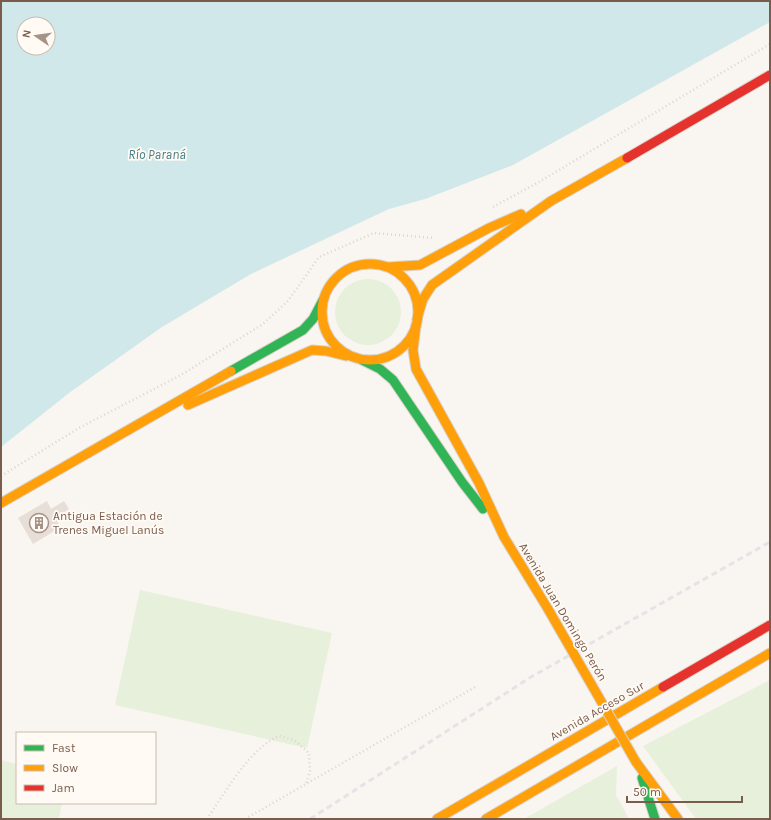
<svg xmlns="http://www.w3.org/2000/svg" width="771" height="820" viewBox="0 0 771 820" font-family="Karla,sans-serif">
	<rect width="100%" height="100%" fill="#f9f5f0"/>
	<g fill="#e7f0db">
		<circle cx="368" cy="312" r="33"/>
		<path d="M140,590L332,633L307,748L115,705Z"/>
		<path d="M770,680V819H696L643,746Z"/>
		<path d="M1,760L17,764V803H62L59,819H1Z"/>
		<path d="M617,766L616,795L629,819H524Z"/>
	</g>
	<path fill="#d0e8ea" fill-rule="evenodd" d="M1,1H770V22L513,165L425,199L389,209L251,274L162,327L69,393L1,447ZM24,24H48V48H24Z"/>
	<path fill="#e6ded7" d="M47,501L51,509L64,501L69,509L55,518L61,527L33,544L18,518Z"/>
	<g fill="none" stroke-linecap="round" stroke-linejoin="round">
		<defs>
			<g id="fast">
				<path d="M362,360L380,369L393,380L462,482L483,509"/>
				<path d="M231,371L303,330L313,319L323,300"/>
				<path d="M642,778L655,819"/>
			</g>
			<g id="slow">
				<circle cx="370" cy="312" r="48"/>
				<path d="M388,267L420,265L489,228L521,214"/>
				<path d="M417,319L423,299L432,285L551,201L627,158"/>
				<path d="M416,326L413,350L416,369L479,483L504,537L548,609"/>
				<path d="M188,405L312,350L326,351L346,356"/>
				<path d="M1,503L231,371"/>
				<path d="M636,762L678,819"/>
				<path d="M437,819L663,687"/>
				<path d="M486,819L770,653"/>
			</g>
			<g id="jam">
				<path d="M627,158L770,75"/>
				<path d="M663,687L770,625"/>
			</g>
		</defs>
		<use href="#fast" stroke="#d9d2cb" stroke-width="11"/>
		<use href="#slow" stroke="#d9d2cb" stroke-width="11"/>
		<use href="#jam" stroke="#d9d2cb" stroke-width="11"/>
		<g stroke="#dcd5d0" stroke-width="2.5" stroke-dasharray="1 3" stroke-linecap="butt">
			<path d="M493,207L539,182L770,44"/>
			<path d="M1,476L79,428L181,375L263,324L288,301L319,257L374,233L434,238"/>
			<path d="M207,819C224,794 251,747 279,736L294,740L309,753L310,771L306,784"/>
			<path d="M245,819L475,687"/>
		</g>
		<use href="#fast" stroke="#30b455" stroke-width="9"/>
		<use href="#slow" stroke="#ff9f0a" stroke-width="9"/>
		<use href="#jam" stroke="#e5322d" stroke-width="9"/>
		<path stroke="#e6e3e7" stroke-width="3" stroke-dasharray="6 4" stroke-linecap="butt" d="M310,819L531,677L770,542"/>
		<defs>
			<path id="slow-bridge" d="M548,609L636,762"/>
		</defs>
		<use href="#slow-bridge" stroke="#d9d2cb" stroke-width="11" stroke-linecap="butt"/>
		<use href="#slow-bridge" stroke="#ff9f0a" stroke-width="9"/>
	</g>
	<defs>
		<symbol id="building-ring" viewBox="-11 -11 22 22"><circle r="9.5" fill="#fffaf3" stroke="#a69286" stroke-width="1.5"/><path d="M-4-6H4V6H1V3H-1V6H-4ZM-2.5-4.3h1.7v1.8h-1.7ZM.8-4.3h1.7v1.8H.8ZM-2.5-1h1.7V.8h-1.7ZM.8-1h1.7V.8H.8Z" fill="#a69286"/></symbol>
	</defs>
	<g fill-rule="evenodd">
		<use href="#building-ring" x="28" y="512" width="22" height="22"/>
	</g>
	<g text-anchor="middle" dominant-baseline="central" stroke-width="3.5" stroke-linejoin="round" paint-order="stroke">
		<g font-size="12" fill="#7a5c4d" stroke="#fffaf3" text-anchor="start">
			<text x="53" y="516">Antigua Estación de<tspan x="53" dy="14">Trenes Miguel Lanús</tspan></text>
		</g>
		<g font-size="12" fill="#7a5c4d" stroke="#fffaf3">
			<text transform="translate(563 612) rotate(59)">Avenida Juan Domingo Perón</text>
			<text transform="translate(597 711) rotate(-30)">Avenida Acceso Sur</text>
		</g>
		<g font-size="13" font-style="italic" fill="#437c86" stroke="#fffaf3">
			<text x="157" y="154">Río Paraná</text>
		</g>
	</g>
	<rect width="771" height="820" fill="none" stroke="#7a5c4d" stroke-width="4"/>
	<rect x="16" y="732" width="140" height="72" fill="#fffaf3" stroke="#cabbb1"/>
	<rect x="24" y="745" width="20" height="6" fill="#30b455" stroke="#cabbb1"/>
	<text x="52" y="752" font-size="12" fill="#7a5c4d">Fast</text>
	<rect x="24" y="765" width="20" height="6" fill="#ff9f0a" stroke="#cabbb1"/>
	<text x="52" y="772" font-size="12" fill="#7a5c4d">Slow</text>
	<rect x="24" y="785" width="20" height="6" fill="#e5322d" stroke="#cabbb1"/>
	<text x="52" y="792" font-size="12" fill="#7a5c4d">Jam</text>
	<g transform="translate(36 36) rotate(283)"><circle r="19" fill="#fffaf3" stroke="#cabbb1"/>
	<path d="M0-3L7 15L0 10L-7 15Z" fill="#a69286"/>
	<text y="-6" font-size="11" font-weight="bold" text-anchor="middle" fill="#7a5c4d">N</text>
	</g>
	<path d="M627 796v6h115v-6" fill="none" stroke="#7a5c4d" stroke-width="2"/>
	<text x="633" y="796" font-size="12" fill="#7a5c4d" stroke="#fffaf3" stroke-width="3" paint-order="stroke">50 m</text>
</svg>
